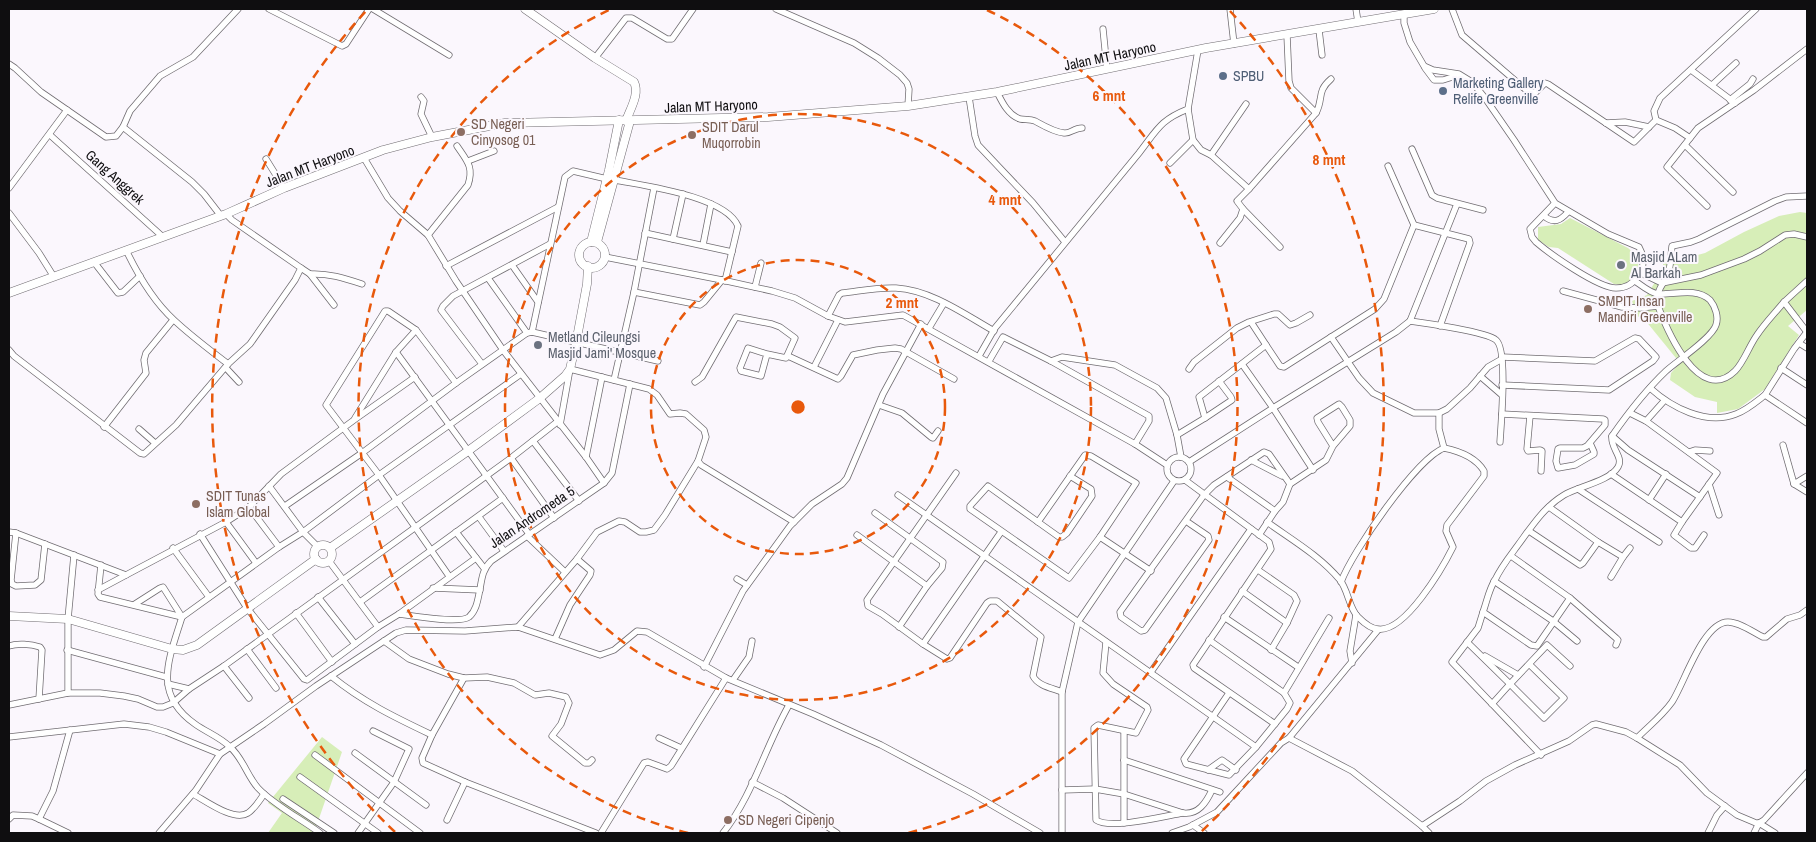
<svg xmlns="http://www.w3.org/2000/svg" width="1816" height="842" viewBox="0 0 1816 842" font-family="'Archivo Narrow',sans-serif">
	<rect width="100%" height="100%" fill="#fbf7fd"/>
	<g fill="#d7eeb8">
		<path d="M1800,212L1807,213V310L1788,326L1799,335L1765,389L1738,409L1717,413V402L1695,397L1670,380L1671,373L1680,363L1645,320L1637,316L1632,301L1647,295L1663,269V259L1679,260L1705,253L1744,232L1779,216Z"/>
		<path d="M1570,218L1628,248L1637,256L1639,269L1633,280L1621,285L1614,284L1558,248L1549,247L1538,240V227L1561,224Z"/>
		<path d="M322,737L342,752L314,833H268L282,813L268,803Z"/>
	</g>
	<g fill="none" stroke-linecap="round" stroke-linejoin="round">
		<defs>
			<g id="street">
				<path d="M269,9L342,46L346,44L369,9"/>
				<path d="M373,9L449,55"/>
				<path d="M776,9L854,43L878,58L900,75L907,83L909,89L908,106"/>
				<path d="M1230,9L1234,44"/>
				<path d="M1356,9L1358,22"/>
				<path d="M1452,9L1462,35L1525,89L1535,93L1545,83L1548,84L1634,142L1656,120L1654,111L1660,98L1756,9"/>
				<path d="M1404,14V23L1410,42L1424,66L1433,70L1459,74L1472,82L1485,98L1514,140L1555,203L1608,234L1639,247C1644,256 1645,267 1638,276C1633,284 1626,288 1616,288C1598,288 1550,254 1536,242L1532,237L1530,229L1555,203"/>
				<path d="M1103,29L1107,69"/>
				<path d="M1319,30L1322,55"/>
				<path d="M1287,35L1289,81L1291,88L1316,113"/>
				<path d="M595,58L626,18H632L667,39H672L693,9"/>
				<path d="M9,64L15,68L41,92L106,137L116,136L123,127"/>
				<path d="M1425,68L1434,80H1443L1459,75"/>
				<path d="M1691,70L1735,103"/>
				<path d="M1712,85L1736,63"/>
				<path d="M997,92C1002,102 1008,115 1020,119C1025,120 1030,119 1035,121C1044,126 1054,132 1064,133C1070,134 1074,128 1082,128"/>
				<path d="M421,97L424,101L421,114L432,137"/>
				<path d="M969,97L975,136L978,145L1033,203L1065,242"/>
				<path d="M1730,100L1750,84L1753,79"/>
				<path d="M1188,109L1193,140L1201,150L1211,155L1249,189L1237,201L1243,209L1240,218L1220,243"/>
				<path d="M1656,120L1675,128L1690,138"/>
				<path d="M1606,123L1625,122L1649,127"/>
				<path d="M50,135L163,237"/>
				<path d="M1685,145L1733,192"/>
				<path d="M1412,149L1432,195L1437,198L1483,210"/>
				<path d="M1211,155L1246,104"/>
				<path d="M364,158L388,198L400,211L428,235L456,281L503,350L586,457L604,483"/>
				<path d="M266,159L284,188"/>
				<path d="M468,161L494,151"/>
				<path d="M1170,163L1193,140"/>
				<path d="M615,180C645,186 725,196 738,226L725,281"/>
				<path d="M9,188L67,110"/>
				<path d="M1249,189L1316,113C1324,98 1316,92 1331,79"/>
				<path d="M1707,206L1667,167L1698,128L1754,90L1807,49"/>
				<path d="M1243,209L1280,247"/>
				<path d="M9,213L39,253L54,277"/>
				<path d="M221,216L204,194L192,182L123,127L130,111L160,76L193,57L238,9"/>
				<path d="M1544,216C1554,224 1560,221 1568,212"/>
				<path d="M1414,225L1469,239L1470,243L1440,326"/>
				<path d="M645,233L732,252"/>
				<path d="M428,235L468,185C474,167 467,161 457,146"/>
				<path d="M673,239L683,194"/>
				<path d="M703,245L711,204"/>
				<path d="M126,250C138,275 153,301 174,320C191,336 210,350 228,364"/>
				<path d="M605,257L722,280L772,291L795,298L828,316L845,322L903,315L1135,444L1167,465"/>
				<path d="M94,262L118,293L123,292L140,276"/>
				<path d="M512,265L538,302"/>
				<path d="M446,266L558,207"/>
				<path d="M301,268L310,274C328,273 344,278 362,284"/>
				<path d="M1641,273L1662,283L1701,275L1744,259L1760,251L1785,235L1794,234L1807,237"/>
				<path d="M310,274L334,305"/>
				<path d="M488,278L527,333"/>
				<path d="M1807,281L1784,302L1807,332"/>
				<path d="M755,287L761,263"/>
				<path d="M1563,291L1622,307L1640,308L1658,306C1656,285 1664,287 1669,271C1671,262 1671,254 1672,246L1691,242L1699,239L1775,201L1786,197L1807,196"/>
				<path d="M634,292L700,305L704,302L722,280"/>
				<path d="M1658,306C1667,330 1699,406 1735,371C1744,362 1749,346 1757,335C1765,323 1775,313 1784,302"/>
				<path d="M828,316L839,295L842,293C860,291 878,287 896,288C931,290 964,314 994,331"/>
				<path d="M1410,321C1425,323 1487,332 1496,340C1508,349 1501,424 1500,442"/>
				<path d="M1251,322L1266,345"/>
				<path d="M929,328L944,303"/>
				<path d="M532,332L565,177L573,171L607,179"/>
				<path d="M1331,337L1359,378L1373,393L1414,413H1439L1447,409L1470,388L1488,367L1502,359"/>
				<path d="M1799,343L1807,348"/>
				<path d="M9,350L14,356L140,453L144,454L176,425L228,364L250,344L295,280L301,268L232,220L226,214"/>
				<path d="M396,352L529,534"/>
				<path d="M788,356L838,379L841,376L853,355L877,350L895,348L901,349L954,379"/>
				<path d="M979,356L995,328L1139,153C1157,130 1160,120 1188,109L1198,50"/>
				<path d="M1502,357L1595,361L1635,338L1639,339L1656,357L1653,361L1609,390L1502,385"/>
				<path d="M989,361L1003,337L1051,361L1149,416V421L1135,444"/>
				<path d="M1051,361L1062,357L1115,365L1157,388L1166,398L1177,435L1181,457"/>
				<path d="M482,364L441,310L443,306L453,296L550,244"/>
				<path d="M1242,364L1273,408L1313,470"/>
				<path d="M814,367L838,320"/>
				<path d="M226,368L239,382"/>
				<path d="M1781,368L1807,385"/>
				<path d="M1189,369L1194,362L1237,328L1249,322L1274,314H1278L1290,325L1296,323L1310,315"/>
				<path d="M1480,376L1502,395"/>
				<path d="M614,380L634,292L654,188"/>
				<path d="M695,382L702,377L736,317L772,324L780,327L795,338L786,358L767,354L761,376L741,371L740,368L748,348L767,354"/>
				<path d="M1650,388C1671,407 1706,426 1736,414C1747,410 1756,402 1765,395L1807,423"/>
				<path d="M1765,395L1794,349L1807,332"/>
				<path d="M879,405L902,413L931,437L933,438L938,431"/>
				<path d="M1630,413L1646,421L1717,473L1682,522"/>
				<path d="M1502,414L1603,419L1605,420V425L1587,446L1583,448H1560L1558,449L1556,461L1558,468L1575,465L1594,454V452L1590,443"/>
				<path d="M1530,416L1527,449L1528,451L1540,450L1542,451L1541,471"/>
				<path d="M355,418L396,352L416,330"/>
				<path d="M1205,418L1232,400L1231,397L1219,381"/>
				<path d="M1646,421L1664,401"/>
				<path d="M560,425L570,369L649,389L657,395L670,414L680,413L686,414L704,430L706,437L698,461L701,465L794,522"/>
				<path d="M104,427L146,373L144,360L146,353L173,320"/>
				<path d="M139,429L155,443"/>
				<path d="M1177,435L1205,418L1199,397L1266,345L1280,366L1284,367L1375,309L1384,299L1414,225L1388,166"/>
				<path d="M1612,436L1628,450L1700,497"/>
				<path d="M533,441L579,501"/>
				<path d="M1783,445L1794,484L1807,476"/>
				<path d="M1689,452L1695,450L1710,451"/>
				<path d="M1085,455L1091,456L1136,483L1100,537L1069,578L970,509V506L988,486L1038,522Z"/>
				<circle cx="1179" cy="469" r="12"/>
				<path d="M586,457L602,377"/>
				<path d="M511,458L554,518"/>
				<path d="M1251,460L1282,476"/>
				<path d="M1189,462L1273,408L1396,332L1410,321L1457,204"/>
				<path d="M956,473L867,600L868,606L882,614L923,644L947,659L950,658L987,603L990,601H997L1041,637L1033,676C1038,686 1052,688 1062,692"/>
				<path d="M1611,474L1682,522L1674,535L1691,548H1695L1704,535"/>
				<path d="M1227,477L1275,511"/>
				<path d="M1185,480L1269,542L1271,549L1193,665L1194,668L1275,724"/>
				<path d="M1709,484L1719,515"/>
				<path d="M1794,484L1807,492"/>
				<path d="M269,486L303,532L318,547"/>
				<path d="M1578,489L1659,542"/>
				<path d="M898,495L1256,747"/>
				<path d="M1649,500L1666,474"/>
				<path d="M285,506L362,453L456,383L527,333L532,332L658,361"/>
				<path d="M249,507L279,547"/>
				<path d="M1549,507L1598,542L1623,557L1630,548"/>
				<path d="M875,513L943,562L942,568L927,586L899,627"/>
				<path d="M479,517L504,551"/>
				<path d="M1186,521L1208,536L1209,540L1145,630L1141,631L1121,617L1120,612L1204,495L1214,485L1264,452L1269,454L1290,484"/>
				<path d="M226,522L256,563"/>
				<path d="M1038,522L1059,537H1062L1067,533L1092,496L1091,489L1070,476"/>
				<path d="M1267,522C1292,540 1320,556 1340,580C1348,590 1349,608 1358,617C1363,622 1371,629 1378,629C1405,633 1443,567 1453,547L1446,531L1447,525L1484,476V471C1476,458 1459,451 1444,448"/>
				<path d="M1529,531L1580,565L1583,563L1598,542"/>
				<path d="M9,532L16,533L126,575L226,522L249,507L281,474L354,420L415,377"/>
				<path d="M456,532L484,568"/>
				<path d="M16,533L11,580L12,584L16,586L35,585L41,580L45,544"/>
				<path d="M200,534L247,608L304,679L307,680L378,627L399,614L476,558"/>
				<path d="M857,535L927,586"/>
				<path d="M1259,535L1275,511L1283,502L1290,484L1326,460L1333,446L1350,426V420L1342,407L1339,404L1317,418L1318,422L1333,446"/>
				<path d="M527,536L565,572"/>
				<path d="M1100,537L1151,571"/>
				<path d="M173,548L209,597"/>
				<path d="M1511,556L1570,598L1537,646L1531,645L1483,612C1487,601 1489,589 1495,580C1501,567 1510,556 1518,545C1532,526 1544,507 1564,495C1577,487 1610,481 1618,467C1624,457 1610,448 1612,436C1628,413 1646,390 1666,371C1677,361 1712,338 1716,325C1719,317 1715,306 1710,300C1696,287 1674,295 1658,294C1650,293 1641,285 1635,281"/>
				<path d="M577,559L597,532L619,521L625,522L640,532H646L654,530L665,515L698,461"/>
				<path d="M329,561L378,627"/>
				<path d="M101,565L98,594L100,597L182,617L279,547L303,532L379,475L521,374"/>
				<path d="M1258,570L1294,595L1297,601L1287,623L1271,650"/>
				<path d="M449,576L379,475L326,405L385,311H388L416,330L456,383"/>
				<path d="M1611,577L1623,557"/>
				<path d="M737,579L747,585"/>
				<path d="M1494,581L1553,621L1577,641"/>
				<path d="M1341,582C1352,552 1416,459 1444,448L1439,429V413"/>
				<path d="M433,588L480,590"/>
				<path d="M98,590L126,575"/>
				<path d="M1242,591L1287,623"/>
				<path d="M318,597L355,644"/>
				<path d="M1570,598L1616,638L1618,640L1616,645"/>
				<path d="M360,602L503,498"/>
				<path d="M135,604L160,588L163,587L182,617C169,659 152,694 195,724C206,732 220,737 230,747C243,758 247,776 258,788C274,805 301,819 320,833"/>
				<path d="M1483,612L1478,628L1452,662L1541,755"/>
				<path d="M296,613L332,662"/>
				<path d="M399,614C413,616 459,624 469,617C477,610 478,598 480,589C482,577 483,569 491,561L604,483L612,473L630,384"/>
				<path d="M1224,617L1298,667"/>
				<path d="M518,627L577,559L591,571L590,575L570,605L555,639"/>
				<path d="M1209,640L1284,693L1290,703L1287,709L1256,747L1229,775L1186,764L1184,759L1229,693"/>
				<path d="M384,641L409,659L448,674L464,678L487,677L514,683L535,695L549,693L566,697L569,703L561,724L552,736L585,763H589L592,760"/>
				<path d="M1106,642L1103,673L1113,684L1147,707L1148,710L1136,733L1098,725L1094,728L1096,820C1110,830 1165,816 1183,813"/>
				<path d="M1467,642L1510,684L1492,704"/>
				<path d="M923,644L1001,532"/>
				<path d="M9,646C17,643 31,644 40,647L42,650L39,699"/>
				<path d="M247,649L276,688"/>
				<path d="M67,650L166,677"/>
				<path d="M1485,656L1518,675"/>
				<path d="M1352,663L1350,651L1356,615"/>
				<path d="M1529,664L1564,698L1544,718L1510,684L1547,645L1570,666"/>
				<path d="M224,666L249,698"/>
				<path d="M704,667L743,591L790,526L812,504L842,484L847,478L883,394L921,324"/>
				<path d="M1151,672L1251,529"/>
				<path d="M331,676C363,702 394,717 432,735"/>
				<path d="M464,678L432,735L422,758L423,763L465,782L596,833"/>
				<path d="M733,680L749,657L752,641"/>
				<path d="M168,684L189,689"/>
				<path d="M68,693V619L74,555"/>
				<path d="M1284,693L1329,618"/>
				<path d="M9,705L68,693H100L124,696L138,699L157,707H163L173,703L189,689L224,666L511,458L557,422"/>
				<path d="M9,737L124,724L149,727L166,732L220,754"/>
				<path d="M659,738L681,748"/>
				<path d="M1289,738L1378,630"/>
				<path d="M1637,738L1680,765L1707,793L1737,815L1756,823H1759L1764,820L1807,773"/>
				<path d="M355,753L426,805"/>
				<path d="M315,755L420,833"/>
				<path d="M1124,760L1220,792"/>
				<path d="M1208,770L1222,760L1236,770"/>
				<path d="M300,777L378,833"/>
				<path d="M752,782L783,798L837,833"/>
				<path d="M1062,790L1095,789L1124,794L1183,813C1198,815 1206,803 1212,790"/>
				<path d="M193,794C206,801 234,822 248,813C255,808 260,800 264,794"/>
				<path d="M283,799L334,833"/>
				<path d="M9,819L13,815L32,816L39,819L68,833"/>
				<path d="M39,819L53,791L70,730"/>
				<path d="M447,820L465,782"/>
				<path d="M1124,823V731"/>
				<path d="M1193,825L1204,833"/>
				<path d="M1422,826L1429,833"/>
				<path d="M159,833L196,790L220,754L264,724L316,686L396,633L406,630L465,631L518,627L600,655L614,650L637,631L647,632L726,678L813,714L881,745L973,794L1040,833"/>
				<path d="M358,833L394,782L409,749L373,731"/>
				<path d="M601,833L644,763L648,762L667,769L671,766L726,678"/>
				<path d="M723,833C753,795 765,747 789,705"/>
				<path d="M1062,833V692L1078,622L1174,481"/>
				<path d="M1172,833L1189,827L1217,812L1281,743L1289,738L1352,771L1422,826L1460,801L1486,781L1515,765L1569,741L1592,725L1596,724L1626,732L1637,738C1649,726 1662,716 1672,702C1684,684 1703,622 1728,622C1739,622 1753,632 1763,637H1766L1787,619L1800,615L1807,610"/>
				<path d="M1708,833L1717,815L1725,806"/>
				<path d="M1754,833L1759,823L1775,833"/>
			</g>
			<g id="secondary">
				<path d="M525,9L595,58L634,82C640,94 630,109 626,121"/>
				<path d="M591,242L609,170L619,120"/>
				<path d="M597,242L630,121"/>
				<circle cx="592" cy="255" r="13"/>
				<path d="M9,293L226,214L284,188L383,150L432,137L505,123L768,117L908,106L997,92L1206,48L1434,9"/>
				<circle cx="323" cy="554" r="9"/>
				<path d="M330,548L468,451L540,398L565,376L570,369L576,343L587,284L588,266"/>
				<path d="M9,616L68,619L172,649L183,650L197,645L316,559"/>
			</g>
		</defs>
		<use href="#street" stroke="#716d72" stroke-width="7"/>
		<use href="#secondary" stroke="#716d72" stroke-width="9"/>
		<use href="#street" stroke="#fff" stroke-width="5.5"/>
		<use href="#secondary" stroke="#fff" stroke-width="8"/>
	</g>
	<g fill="none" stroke="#e8590c" stroke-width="2.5" stroke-dasharray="9 6">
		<circle cx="798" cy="407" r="147"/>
		<circle cx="798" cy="407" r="293"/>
		<path d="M688 833A440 440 0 0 1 609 10M987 10A440 440 0 0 1 908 833"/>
		<path d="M395 832A586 586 0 0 1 366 11M1230 11A586 586 0 0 1 1201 832"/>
	</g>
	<g fill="#5c6f8a" stroke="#fbf7fd" stroke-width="2">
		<circle cx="1223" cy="76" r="5"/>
		<circle cx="1443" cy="91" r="5"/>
	</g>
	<g fill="#8d6e63" stroke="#fbf7fd" stroke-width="2">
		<circle cx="461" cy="132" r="5"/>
		<circle cx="692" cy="135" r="5"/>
		<circle cx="1588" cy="309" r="5"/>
		<circle cx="196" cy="504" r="5"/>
		<circle cx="728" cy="820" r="5"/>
	</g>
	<g fill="#6b7280" stroke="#fbf7fd" stroke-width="2">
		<circle cx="1621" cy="265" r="5"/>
		<circle cx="538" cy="345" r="5"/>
	</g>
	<g text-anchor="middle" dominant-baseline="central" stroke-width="4" stroke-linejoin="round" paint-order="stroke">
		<g font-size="14" fill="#0f0e10" stroke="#fbf7fd">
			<text transform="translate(1110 56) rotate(-12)">Jalan MT Haryono</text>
			<text transform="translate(711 106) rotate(-2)">Jalan MT Haryono</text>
			<text transform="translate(310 166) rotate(-21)">Jalan MT Haryono</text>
			<text transform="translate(115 177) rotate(42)">Gang Anggrek</text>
			<text transform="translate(532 517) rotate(-34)">Jalan Andromeda 5</text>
		</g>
		<g font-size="14" fill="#4e5e75" stroke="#fbf7fd" text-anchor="start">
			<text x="1233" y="76">SPBU</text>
			<text x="1453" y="83">Marketing Gallery<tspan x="1453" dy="16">Relife Greenville</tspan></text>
		</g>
		<g font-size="14" fill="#785e54" stroke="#fbf7fd" text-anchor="start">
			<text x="471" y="124">SD Negeri<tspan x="471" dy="16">Cinyosog 01</tspan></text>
			<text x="702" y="127">SDIT Darul<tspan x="702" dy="16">Muqorrobin</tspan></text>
			<text x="1598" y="301">SMPIT Insan<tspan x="1598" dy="16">Mandiri Greenville</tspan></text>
			<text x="206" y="496">SDIT Tunas<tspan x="206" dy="16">Islam Global</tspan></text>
			<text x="738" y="820">SD Negeri Cipenjo</text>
		</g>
		<g font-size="14" fill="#5b616d" stroke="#fbf7fd" text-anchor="start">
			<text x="1631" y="257">Masjid ALam<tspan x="1631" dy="16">Al Barkah</tspan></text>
			<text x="548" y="337">Metland Cileungsi<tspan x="548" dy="16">Masjid Jami' Mosque</tspan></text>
		</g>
	</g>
	<circle cx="798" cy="407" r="8" fill="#e8590c" stroke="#fbf7fd" stroke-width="2.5"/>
	<g font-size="15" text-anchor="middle" font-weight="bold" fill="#e8590c" stroke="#fbf7fd" stroke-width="4" stroke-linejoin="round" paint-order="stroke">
		<text x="1109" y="101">6 mnt</text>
		<text x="1329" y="165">8 mnt</text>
		<text x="1005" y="205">4 mnt</text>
		<text x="902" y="308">2 mnt</text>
	</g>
	<rect width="1816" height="842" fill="none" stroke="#0f0e10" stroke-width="20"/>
</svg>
